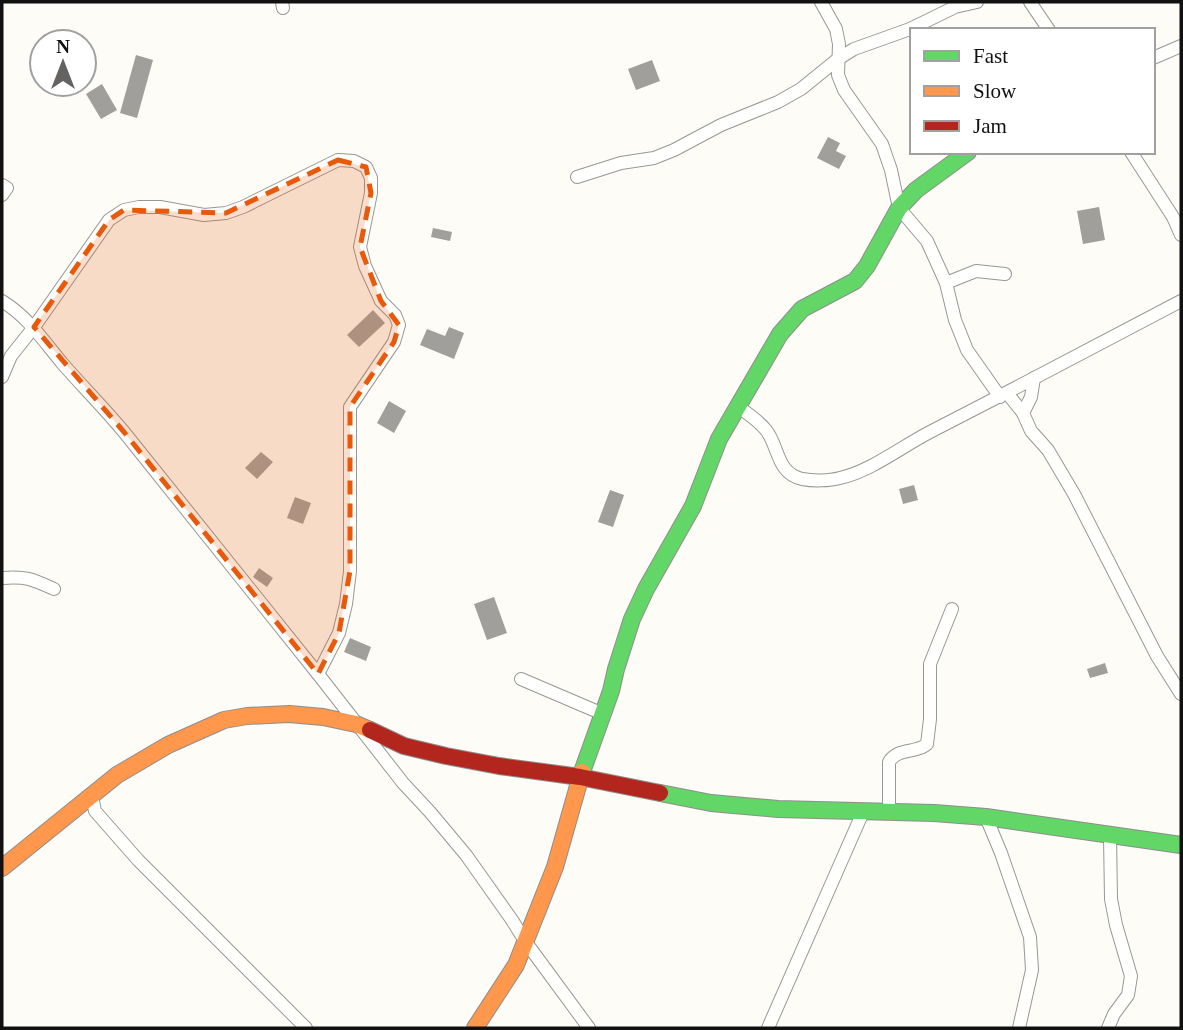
<svg xmlns="http://www.w3.org/2000/svg" width="1183" height="1030" viewBox="0 0 1183 1030" font-family="'Times New Roman',serif">
	<rect width="100%" height="100%" fill="#fdfcf7"/>
	<g fill="#a19f9c">
		<path d="M136,55L153,60L137,118L120,113Z"/>
		<path d="M652,60L660,81L636,90L628,69Z"/>
		<path d="M102,84L117,110L101,119L86,94Z"/>
		<path d="M828,137L840,143L836,151L846,156L839,169L817,158Z"/>
		<path d="M1099,207L1105,240L1083,244L1077,211Z"/>
		<path d="M433,228L452,232L450,241L431,237Z"/>
		<path d="M373,310L385,323L359,347L347,335Z"/>
		<path d="M449,327L464,333L454,359L420,345L427,329L445,336Z"/>
		<path d="M389,401L406,411L394,433L377,423Z"/>
		<path d="M261,452L273,462L257,479L245,468Z"/>
		<path d="M914,485L918,500L903,504L899,489Z"/>
		<path d="M610,490L624,495L613,527L598,522Z"/>
		<path d="M295,497L311,503L303,524L287,518Z"/>
		<path d="M259,568L273,578L267,587L253,577Z"/>
		<path d="M494,597L507,633L487,640L474,604Z"/>
		<path d="M350,638L371,647L366,661L344,652Z"/>
		<path d="M1105,663L1108,673L1090,678L1087,669Z"/>
	</g>
	<g fill="none" stroke-linecap="round" stroke-linejoin="round">
		<defs>
			<g id="street">
				<path d="M282,2L283,8"/>
				<path d="M821,2L836,29L839,44L838,75L844,90L882,144L891,170L899,208L927,241L946,283L955,320L967,350L1000,397"/>
				<path d="M1030,2L1049,30"/>
				<path d="M1153,58L1181,46"/>
				<path d="M1131,152L1173,217L1181,235"/>
				<path d="M577,177L621,163L654,158L674,150L721,125L778,102L801,89L838,59L854,49L910,29L955,7L977,2"/>
				<path d="M2,185L7,188L2,195"/>
				<path d="M946,283L976,271L1005,274"/>
				<path d="M2,301C28,317 43,340 62,363C82,386 104,408 124,432L318,674L403,783L430,812L466,855L512,920L525,941L589,1028"/>
				<path d="M2,377L11,356L34,327L109,220L124,210L139,207H160L204,215L226,213L243,207L338,160L354,161L366,167L371,178V193L360,247L365,266L381,301L395,315L399,325L394,342L350,407V571L346,604L339,633L318,674"/>
				<path d="M1007,393L1023,413L1031,431L1048,450L1074,494L1157,656L1181,694"/>
				<path d="M737,406C747,413 758,420 766,430C779,446 776,473 802,479C813,481 829,481 840,478C871,471 901,447 930,432C1014,389 1098,345 1181,301"/>
				<path d="M1023,413L1031,397L1034,378"/>
				<path d="M2,578C26,576 32,579 54,589"/>
				<path d="M521,679L603,714"/>
				<path d="M92,796L95,811L138,860L306,1028"/>
				<path d="M889,812V762C898,747 916,754 927,744L930,719V664L952,609"/>
				<path d="M986,817L1001,853L1030,937L1032,970L1019,1028"/>
				<path d="M768,1028L863,812"/>
				<path d="M1108,1028L1114,1014L1128,995L1131,976L1116,925L1111,899L1110,836"/>
			</g>
			<g id="fast">
				<path d="M582,772L611,691L616,669L632,619L646,589L693,506L719,439L780,334L802,309L855,281L867,266L899,208L916,190L968,152"/>
				<path d="M660,793L711,803L778,809L934,813L986,817L1181,845"/>
			</g>
			<g id="slow">
				<path d="M2,868L117,775L168,745L224,720L247,716L289,714L323,717L356,724L370,730"/>
				<path d="M475,1028L516,965L555,867L582,772"/>
			</g>
			<path id="jam" d="M370,730L404,746L446,756L499,766L580,777L660,793"/>
		</defs>
		<use href="#street" stroke="#979795" stroke-width="14"/>
		<use href="#fast" stroke="#8e8d8b" stroke-width="18"/>
		<use href="#slow" stroke="#8e8d8b" stroke-width="18"/>
		<use href="#jam" stroke="#8e8d8b" stroke-width="18"/>
		<use href="#street" stroke="#fffffe" stroke-width="12"/>
		<use href="#fast" stroke="#63d668" stroke-width="16"/>
		<use href="#slow" stroke="#ff974d" stroke-width="16"/>
		<use href="#jam" stroke="#b3261e" stroke-width="16"/>
	</g>
	<path fill="#e8590c" fill-opacity="0.2" stroke="#e8590c" stroke-width="5" stroke-dasharray="14 9" stroke-linejoin="round" d="M338,160L366,167L371,193L360,247L381,301L399,325L394,342L350,407V571L339,633L318,674L124,432L34,327L109,220L124,210L226,213Z"/>
	<rect width="1183" height="1030" fill="none" stroke="#111111" stroke-width="7"/>
	<rect x="910" y="28" width="245" height="126" fill="#ffffff" stroke="#a0a0a0" stroke-width="2"/>
	<rect x="924" y="51" width="35" height="10" fill="#63d668" stroke="#a0a0a0" stroke-width="2"/>
	<text x="973" y="63" font-size="21" fill="#111111">Fast</text>
	<rect x="924" y="86" width="35" height="10" fill="#ff974d" stroke="#a0a0a0" stroke-width="2"/>
	<text x="973" y="98" font-size="21" fill="#111111">Slow</text>
	<rect x="924" y="121" width="35" height="10" fill="#b3261e" stroke="#a0a0a0" stroke-width="2"/>
	<text x="973" y="133" font-size="21" fill="#111111">Jam</text>
	<g transform="translate(63 63)"><circle r="33" fill="#ffffff" stroke="#a0a0a0" stroke-width="2"/>
	<path d="M0-5L12 26L0 18L-12 26Z" fill="#646362"/>
	<text y="-10" font-size="19" font-weight="bold" text-anchor="middle" fill="#111111">N</text>
	</g>
</svg>
